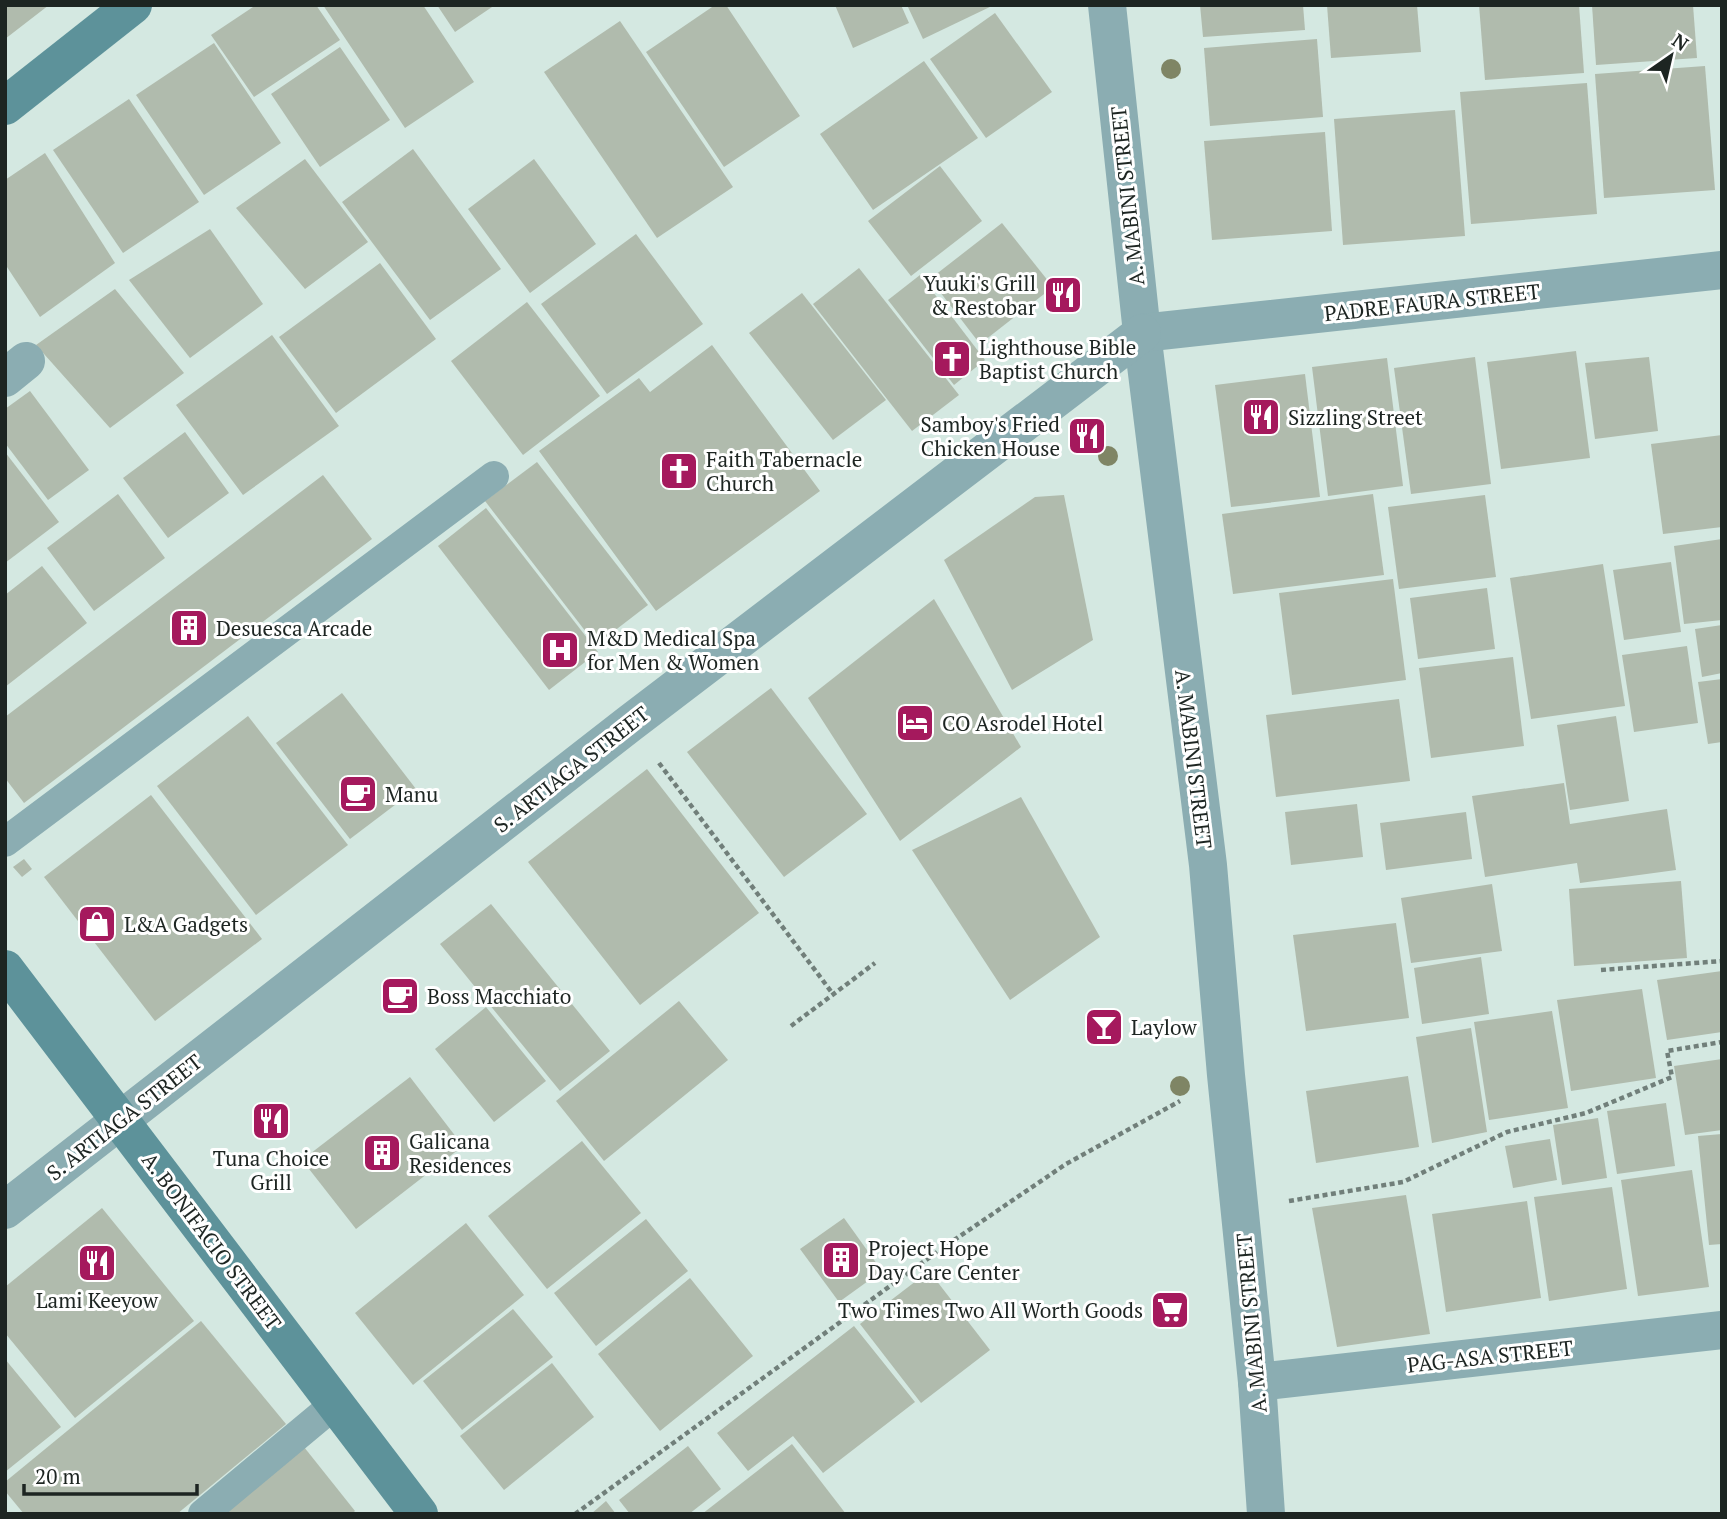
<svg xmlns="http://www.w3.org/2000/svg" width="1727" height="1519" viewBox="0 0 1727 1519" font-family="'PT Serif',serif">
	<rect width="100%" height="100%" fill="#d4e8e1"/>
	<g fill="#b0bbad">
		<path d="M5,5H49L5,39Z"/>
		<path d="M256,5H316L340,40L254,97L211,35Z"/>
		<path d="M323,5H423L474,82L405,128Z"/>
		<path d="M437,5H495L455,32Z"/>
		<path d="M715,5H726L800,116L724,167L646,52Z"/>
		<path d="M835,5H901L909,23L853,48Z"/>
		<path d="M907,5H994L923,39Z"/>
		<path d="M1200,5H1303L1305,30L1203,37Z"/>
		<path d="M1327,5H1417L1421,52L1331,58Z"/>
		<path d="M1479,5H1579L1584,73L1485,80Z"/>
		<path d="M1592,5H1693L1697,58L1596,65Z"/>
		<path d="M995,13L1052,92L986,138L930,59Z"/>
		<path d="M620,21L733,187L657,238L544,72Z"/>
		<path d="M1317,39L1323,117L1210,126L1204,48Z"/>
		<path d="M214,43L281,143L204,195L136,95Z"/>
		<path d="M340,47L390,120L320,167L271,94Z"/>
		<path d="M924,61L978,138L873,210L820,134Z"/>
		<path d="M1705,66L1715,190L1604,198L1595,74Z"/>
		<path d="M1587,83L1597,214L1471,224L1460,92Z"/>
		<path d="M129,99L199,202L123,253L53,150Z"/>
		<path d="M1455,110L1465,236L1343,245L1334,119Z"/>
		<path d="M1325,132L1332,231L1212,240L1204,141Z"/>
		<path d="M413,149L501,269L430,320L342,202Z"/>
		<path d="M45,153L115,263L40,317L5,264V180Z"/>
		<path d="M305,159L368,242L305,289L236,208Z"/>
		<path d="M534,159L596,244L530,293L468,209Z"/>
		<path d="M940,166L982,221L911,276L868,221Z"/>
		<path d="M1002,223L1053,287L980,344L930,279Z"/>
		<path d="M210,229L263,304L190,358L129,280Z"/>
		<path d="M636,234L703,324L607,394L541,304Z"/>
		<path d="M380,263L436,339L336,413L279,337Z"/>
		<path d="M859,268L959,395L912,431L813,304Z"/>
		<path d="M920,275L985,360L954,385L888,300Z"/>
		<path d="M115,289L184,373L110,428L36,345Z"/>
		<path d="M802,293L886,400L833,440L749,333Z"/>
		<path d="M527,302L600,396L523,455L451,361Z"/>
		<path d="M272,335L339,426L243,495L176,405Z"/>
		<path d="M712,345L820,491L656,611L539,451L639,378L650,392Z"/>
		<path d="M1576,351L1590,458L1501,469L1487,362Z"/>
		<path d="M1475,357L1491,484L1411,494L1394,368Z"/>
		<path d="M1649,357L1658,431L1595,439L1585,363Z"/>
		<path d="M1387,358L1403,486L1328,496L1312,367Z"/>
		<path d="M1305,374L1320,497L1231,507L1215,385Z"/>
		<path d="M30,391L89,470L48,500L5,443V409Z"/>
		<path d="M185,432L229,493L168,538L123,478Z"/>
		<path d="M1722,435V527L1663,534L1651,444Z"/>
		<path d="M5,452L59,522L5,563Z"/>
		<path d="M537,462L648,605L596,645L485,501Z"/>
		<path d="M323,475L372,539L24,803L5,778V717Z"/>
		<path d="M118,494L165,558L94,611L47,548Z"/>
		<path d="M1373,494L1384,575L1233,594L1222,514Z"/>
		<path d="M1064,495L1093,640L1012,690L944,560L1035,497Z"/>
		<path d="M1485,495L1496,577L1399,589L1388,507Z"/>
		<path d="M486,508L598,652L549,690L438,546Z"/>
		<path d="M1722,539V620L1684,624L1674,546Z"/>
		<path d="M1671,562L1681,632L1624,640L1613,570Z"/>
		<path d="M1603,564L1625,706L1531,719L1510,578Z"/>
		<path d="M42,566L87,623L5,687V595Z"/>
		<path d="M1393,579L1406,680L1292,695L1279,593Z"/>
		<path d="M1487,588L1495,649L1418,659L1410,598Z"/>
		<path d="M934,599L1021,747L900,841L808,698Z"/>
		<path d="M1722,625V673L1702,677L1695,629Z"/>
		<path d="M1687,646L1698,723L1634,732L1622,655Z"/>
		<path d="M1513,657L1524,746L1431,758L1419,668Z"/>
		<path d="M1722,679V742L1708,744L1698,682Z"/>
		<path d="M771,688L867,814L784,877L687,752Z"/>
		<path d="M342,693L416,789L350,839L276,743Z"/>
		<path d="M1399,699L1410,781L1276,797L1266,715Z"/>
		<path d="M248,716L348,845L256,915L157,786Z"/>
		<path d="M1616,716L1629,801L1570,810L1557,725Z"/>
		<path d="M647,769L759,913L640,1005L528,862Z"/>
		<path d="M1564,783L1570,824L1667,809L1676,870L1580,883L1577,863L1485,877L1472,796Z"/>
		<path d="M151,795L262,939L155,1021L44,877Z"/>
		<path d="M1021,797L1100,937L1010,1000L912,850Z"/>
		<path d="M1357,804L1363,857L1291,865L1285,812Z"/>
		<path d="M1466,812L1472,859L1386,870L1380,823Z"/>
		<path d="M24,859L32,869L22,877L13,867Z"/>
		<path d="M1681,881L1687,958L1574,966L1569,889Z"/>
		<path d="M1492,884L1502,951L1411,963L1401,898Z"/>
		<path d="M491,904L610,1051L560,1091L440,944Z"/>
		<path d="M1396,923L1409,1018L1306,1031L1293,935Z"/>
		<path d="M1481,957L1489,1014L1422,1024L1414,968Z"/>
		<path d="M1722,971V1032L1667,1040L1657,980Z"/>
		<path d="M1642,989L1656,1078L1571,1091L1557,1000Z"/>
		<path d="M679,1001L728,1060L604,1161L556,1101Z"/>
		<path d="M486,1007L546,1081L494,1122L435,1049Z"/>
		<path d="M1552,1011L1568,1108L1489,1120L1474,1022Z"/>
		<path d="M1471,1028L1487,1132L1432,1143L1416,1037Z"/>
		<path d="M1722,1059V1130L1685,1135L1674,1066Z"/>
		<path d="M1408,1076L1419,1147L1316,1163L1306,1091Z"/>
		<path d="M410,1077L463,1146L356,1229L302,1160Z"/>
		<path d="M1666,1103L1675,1166L1617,1174L1607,1111Z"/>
		<path d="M1598,1118L1607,1178L1562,1185L1553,1125Z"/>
		<path d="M1722,1134V1244L1709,1245L1698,1136Z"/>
		<path d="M1550,1139L1557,1180L1513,1188L1505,1146Z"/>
		<path d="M582,1141L641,1213L547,1289L488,1216Z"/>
		<path d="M1692,1170L1709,1287L1638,1296L1621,1180Z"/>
		<path d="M1612,1187L1627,1289L1549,1301L1534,1197Z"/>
		<path d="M1406,1195L1430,1334L1337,1347L1312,1208Z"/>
		<path d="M1527,1201L1541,1298L1446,1312L1432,1214Z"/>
		<path d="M102,1208L194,1321L75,1418L5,1333V1287Z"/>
		<path d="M844,1218L882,1271L839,1302L800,1249Z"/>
		<path d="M646,1219L688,1271L596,1346L554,1293Z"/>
		<path d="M466,1223L524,1295L413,1385L355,1313Z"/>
		<path d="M929,1271L990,1350L921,1403L860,1324Z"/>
		<path d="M690,1278L753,1356L660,1431L598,1354Z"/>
		<path d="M513,1309L553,1357L462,1430L423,1381Z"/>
		<path d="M201,1321L286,1424L177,1514H24L5,1491V1482Z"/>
		<path d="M854,1326L915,1402L823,1473L793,1436L748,1471L717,1433Z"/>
		<path d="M5,1359L61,1427L5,1472Z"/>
		<path d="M552,1363L594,1417L504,1490L460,1436Z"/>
		<path d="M792,1444L846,1514H702Z"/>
		<path d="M688,1446L721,1489L689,1514H630L619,1500Z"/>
		<path d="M304,1447L355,1511L352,1514H219Z"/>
		<path d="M606,1501L616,1514H591Z"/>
	</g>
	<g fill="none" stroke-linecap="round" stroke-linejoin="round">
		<g stroke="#717f7a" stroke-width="4.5" stroke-dasharray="5 3.5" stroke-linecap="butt">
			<path d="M659,763L833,994"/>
			<path d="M1601,970L1722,961"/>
			<path d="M791,1026L875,963"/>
			<path d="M1289,1201L1403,1182L1507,1132L1586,1113L1672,1077L1667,1051L1722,1042"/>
			<path d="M575,1514L944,1247L1066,1164L1180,1101"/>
		</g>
		<g stroke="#8badb2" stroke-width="30">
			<path d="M5,842L494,476"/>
			<path d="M203,1514L335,1404"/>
		</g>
		<g stroke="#8badb2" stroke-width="38">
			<path d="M1107,5L1142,333L1208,865L1226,1075L1257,1382L1266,1514"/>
			<path d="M1142,333L1722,270"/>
			<path d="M5,378L26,361"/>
			<path d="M5,1210L629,724L1142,333"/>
			<path d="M1257,1382L1722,1330"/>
		</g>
		<g stroke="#5d929a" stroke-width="38">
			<path d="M5,106L133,5"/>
			<path d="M5,969L419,1514"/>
		</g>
	</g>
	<g fill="#7f8565">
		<circle cx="1171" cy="69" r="10"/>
		<circle cx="1108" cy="456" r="10"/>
		<circle cx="1180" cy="1086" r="10"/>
	</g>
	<defs>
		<symbol id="restaurant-square" viewBox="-11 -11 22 22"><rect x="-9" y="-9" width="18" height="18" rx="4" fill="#a5195d" stroke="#fff"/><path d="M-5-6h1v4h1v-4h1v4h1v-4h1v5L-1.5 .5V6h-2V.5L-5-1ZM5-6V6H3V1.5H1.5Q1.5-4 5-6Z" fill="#fff"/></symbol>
		<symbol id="church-square" viewBox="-11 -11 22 22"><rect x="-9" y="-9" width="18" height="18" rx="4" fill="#a5195d" stroke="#fff"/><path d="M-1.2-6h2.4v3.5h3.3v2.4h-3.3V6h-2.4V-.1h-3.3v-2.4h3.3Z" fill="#fff"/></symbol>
		<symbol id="building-square" viewBox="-11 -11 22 22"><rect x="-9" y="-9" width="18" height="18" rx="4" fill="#a5195d" stroke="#fff"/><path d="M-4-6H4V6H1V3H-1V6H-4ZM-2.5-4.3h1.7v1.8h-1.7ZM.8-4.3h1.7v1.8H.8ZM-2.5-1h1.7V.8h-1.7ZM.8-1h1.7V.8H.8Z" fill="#fff"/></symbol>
		<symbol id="hospital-square" viewBox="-11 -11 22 22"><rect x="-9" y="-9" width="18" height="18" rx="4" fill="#a5195d" stroke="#fff"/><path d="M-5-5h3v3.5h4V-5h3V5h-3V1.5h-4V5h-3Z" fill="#fff"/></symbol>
		<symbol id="hotel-square" viewBox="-11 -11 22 22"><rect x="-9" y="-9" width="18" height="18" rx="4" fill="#a5195d" stroke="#fff"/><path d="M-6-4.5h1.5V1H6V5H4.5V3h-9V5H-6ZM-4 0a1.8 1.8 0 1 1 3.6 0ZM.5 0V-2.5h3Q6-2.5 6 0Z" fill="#fff"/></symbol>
		<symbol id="cafe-square" viewBox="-11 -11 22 22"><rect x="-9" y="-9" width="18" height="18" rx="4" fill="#a5195d" stroke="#fff"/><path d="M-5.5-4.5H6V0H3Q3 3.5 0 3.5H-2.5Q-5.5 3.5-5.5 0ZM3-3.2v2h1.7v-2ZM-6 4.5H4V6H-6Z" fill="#fff"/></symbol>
		<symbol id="shop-square" viewBox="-11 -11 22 22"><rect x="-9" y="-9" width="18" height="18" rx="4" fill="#a5195d" stroke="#fff"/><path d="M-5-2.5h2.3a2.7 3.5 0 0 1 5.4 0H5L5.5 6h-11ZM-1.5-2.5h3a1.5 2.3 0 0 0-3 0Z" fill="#fff"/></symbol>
		<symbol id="bar-square" viewBox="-11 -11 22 22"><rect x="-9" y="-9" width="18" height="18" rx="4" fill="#a5195d" stroke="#fff"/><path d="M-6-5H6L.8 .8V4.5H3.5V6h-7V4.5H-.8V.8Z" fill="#fff"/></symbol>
		<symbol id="supermarket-square" viewBox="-11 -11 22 22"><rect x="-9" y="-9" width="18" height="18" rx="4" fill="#a5195d" stroke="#fff"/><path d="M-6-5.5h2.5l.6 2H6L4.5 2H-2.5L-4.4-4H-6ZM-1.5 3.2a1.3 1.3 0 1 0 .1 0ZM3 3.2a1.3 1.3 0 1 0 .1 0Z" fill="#fff"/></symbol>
	</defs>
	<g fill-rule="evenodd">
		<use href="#restaurant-square" x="1041" y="273" width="44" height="44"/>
		<use href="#church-square" x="930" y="337" width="44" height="44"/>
		<use href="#restaurant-square" x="1239" y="395" width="44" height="44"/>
		<use href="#restaurant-square" x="1065" y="414" width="44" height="44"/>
		<use href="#church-square" x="657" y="449" width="44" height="44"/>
		<use href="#building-square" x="167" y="606" width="44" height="44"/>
		<use href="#hospital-square" x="538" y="628" width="44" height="44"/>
		<use href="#hotel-square" x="893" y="701" width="44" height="44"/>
		<use href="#cafe-square" x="336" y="772" width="44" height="44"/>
		<use href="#shop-square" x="75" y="902" width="44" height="44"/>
		<use href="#cafe-square" x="378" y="974" width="44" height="44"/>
		<use href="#bar-square" x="1082" y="1005" width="44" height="44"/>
		<use href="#restaurant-square" x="249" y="1099" width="44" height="44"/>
		<use href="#building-square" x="360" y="1131" width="44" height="44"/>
		<use href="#building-square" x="819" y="1238" width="44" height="44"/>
		<use href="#restaurant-square" x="75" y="1241" width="44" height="44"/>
		<use href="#supermarket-square" x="1148" y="1288" width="44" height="44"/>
	</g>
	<g text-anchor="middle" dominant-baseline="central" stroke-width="6" stroke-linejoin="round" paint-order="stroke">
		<g font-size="21" fill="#1d2522" stroke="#fff">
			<text transform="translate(1127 196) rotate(-96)">A. MABINI STREET</text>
			<text transform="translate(1432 302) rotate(-6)">PADRE FAURA STREET</text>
			<text transform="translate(1194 759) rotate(83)">A. MABINI STREET</text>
			<text transform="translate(571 769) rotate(-38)">S. ARTIAGA STREET</text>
			<text transform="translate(124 1117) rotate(-38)">S. ARTIAGA STREET</text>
			<text transform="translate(212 1241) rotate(53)">A. BONIFACIO STREET</text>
			<text transform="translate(1251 1323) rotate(-95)">A. MABINI STREET</text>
			<text transform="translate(1490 1356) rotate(-6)">PAG-ASA STREET</text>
		</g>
		<g font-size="21" fill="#1d2522" stroke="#fff" text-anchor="start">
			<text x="1036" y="283" text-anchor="end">Yuuki's Grill<tspan x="1036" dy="24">&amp; Restobar</tspan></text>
			<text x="979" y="347">Lighthouse Bible<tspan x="979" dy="24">Baptist Church</tspan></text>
			<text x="1288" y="417">Sizzling Street</text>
			<text x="1060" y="424" text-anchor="end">Samboy's Fried<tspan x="1060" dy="24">Chicken House</tspan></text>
			<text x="706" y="459">Faith Tabernacle<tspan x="706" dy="24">Church</tspan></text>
			<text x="216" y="628">Desuesca Arcade</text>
			<text x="587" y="638">M&amp;D Medical Spa<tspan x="587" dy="24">for Men &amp; Women</tspan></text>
			<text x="942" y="723">CO Asrodel Hotel</text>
			<text x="385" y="794">Manu</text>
			<text x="124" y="924">L&amp;A Gadgets</text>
			<text x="427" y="996">Boss Macchiato</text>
			<text x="1131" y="1027">Laylow</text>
			<text x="409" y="1141">Galicana<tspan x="409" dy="24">Residences</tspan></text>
			<text x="271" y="1158" text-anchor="middle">Tuna Choice<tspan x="271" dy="24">Grill</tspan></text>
			<text x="868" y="1248">Project Hope<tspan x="868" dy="24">Day Care Center</tspan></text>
			<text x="97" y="1300" text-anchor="middle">Lami Keeyow</text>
			<text x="1143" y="1310" text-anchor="end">Two Times Two All Worth Goods</text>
		</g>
	</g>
	<rect width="1727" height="1519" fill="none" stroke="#1d2522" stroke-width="14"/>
	<g transform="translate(1671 56) rotate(34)" stroke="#ffffff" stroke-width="5" paint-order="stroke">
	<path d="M0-5L12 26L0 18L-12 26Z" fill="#1d2522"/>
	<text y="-10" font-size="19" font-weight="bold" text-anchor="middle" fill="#1d2522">N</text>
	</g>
	<path d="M24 1484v10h173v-10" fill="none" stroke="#1d2522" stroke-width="3.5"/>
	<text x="35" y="1484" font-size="21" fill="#1d2522" stroke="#ffffff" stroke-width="5" paint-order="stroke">20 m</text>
</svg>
